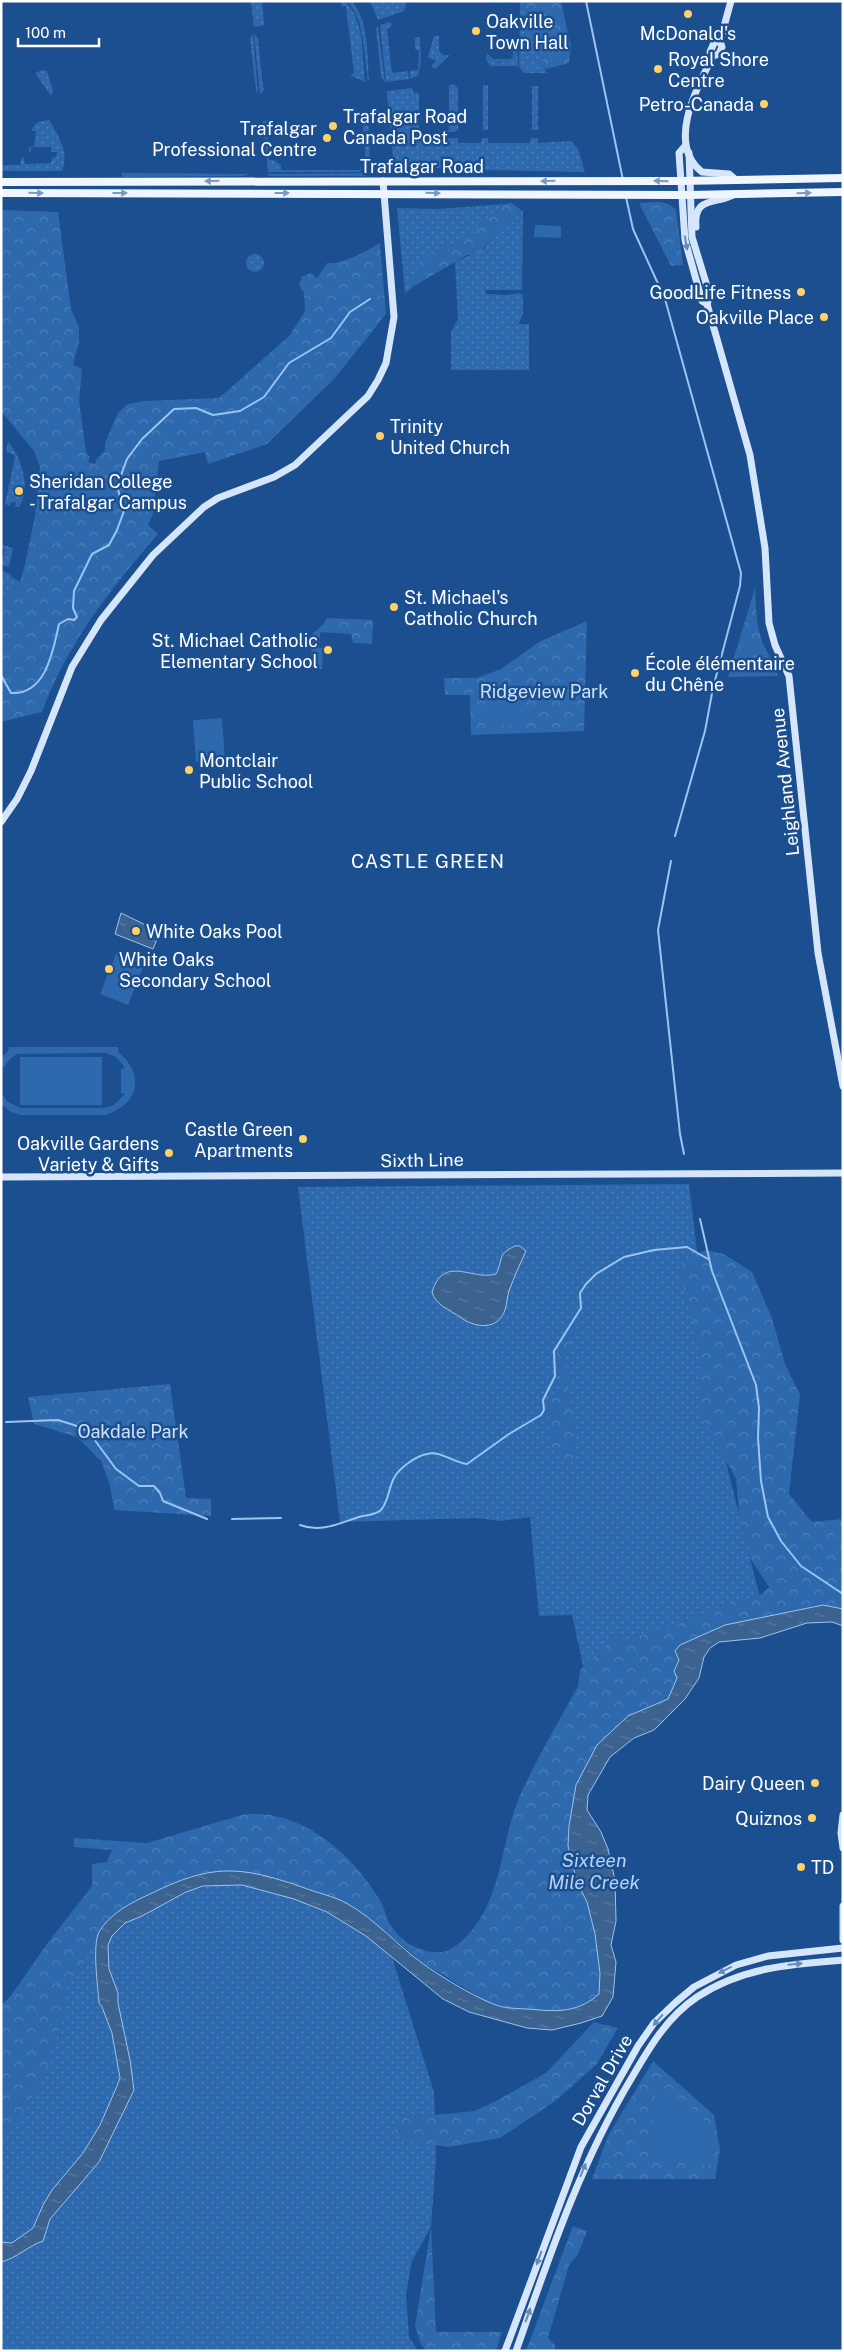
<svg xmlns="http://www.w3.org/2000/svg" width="844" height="2352" viewBox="0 0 844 2352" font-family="'Public Sans',sans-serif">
	<defs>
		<pattern id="grass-dots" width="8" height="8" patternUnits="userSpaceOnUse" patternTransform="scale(1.25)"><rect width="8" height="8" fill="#2e69ad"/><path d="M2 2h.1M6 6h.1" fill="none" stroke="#4d80b9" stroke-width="1.8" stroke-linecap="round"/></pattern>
		<pattern id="forest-crowns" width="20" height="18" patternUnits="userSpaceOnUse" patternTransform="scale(1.25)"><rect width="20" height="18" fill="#2e69ad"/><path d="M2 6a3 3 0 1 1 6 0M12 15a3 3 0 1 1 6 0" fill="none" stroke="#4d80b9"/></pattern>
		<pattern id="water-ripples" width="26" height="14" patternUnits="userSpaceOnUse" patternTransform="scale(1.25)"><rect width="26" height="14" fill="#3c6290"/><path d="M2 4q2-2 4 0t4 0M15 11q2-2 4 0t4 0" fill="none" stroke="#597aa1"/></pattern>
	</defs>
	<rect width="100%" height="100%" fill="#1b4f8f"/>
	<g fill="url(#grass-dots)">
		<path d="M251,1H262L264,25L254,27Z"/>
		<path d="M341,1H346L355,15L361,33L365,82L350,75L354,73L346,6L342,7Z"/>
		<path d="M348,1H352C369,23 367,53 369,79L368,82L362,33L358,18Z"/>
		<path d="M370,1H407L404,11L378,20Z"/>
		<path d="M520,1L526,3L527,19L531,26L532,39L544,55L542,64L547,73H524L519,67Z"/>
		<path d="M390,22L392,26L387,29L392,73L408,71L409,79L386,82L380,25Z"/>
		<path d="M378,26L385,83L381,77L376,29Z"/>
		<path d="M253,34L258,94L256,91L250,38Z"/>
		<path d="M254,34L258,39L263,87L265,89L260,94Z"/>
		<path d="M434,36H439V51L443,55H450L435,69L431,66L436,61L428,57Z"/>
		<path d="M420,37L421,61L418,76L410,79V71L418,70L419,51L415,49V38Z"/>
		<path d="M517,38L518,66H492V62L495,61L498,63L514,61L516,50L514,42Z"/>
		<path d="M42,70L47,71L53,90L51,96L35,73Z"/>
		<path d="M454,84L458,89V129L455,132H446L444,130H449V85Z"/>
		<rect x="483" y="85" width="5" height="45"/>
		<rect x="532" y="86" width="6" height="44"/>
		<path d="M412,88L414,94L417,92L419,94V138H424L425,143H448V138H458V143H481L482,138H488V143H530L531,138H538V143L571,141L578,149L585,172L482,170L463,167L396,169L394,167L387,91Z"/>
		<path d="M362,113H368L370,163L362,164L366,162L362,118H357Z"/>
		<path d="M49,120C58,135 70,153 62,171H1V165H20L22,157L24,158L25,164L51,163L52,158L56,157L57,152H51V147H31V153L29,152V147L34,146L36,131H32C33,122 41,121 49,120Z"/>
		<path d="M270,120L266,122L269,160H274L281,165V170H360V165L361,172H268L263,121Z"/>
		<path d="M122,173L251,174L243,176L122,177Z"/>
		<path d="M366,173L367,175L364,176H270L266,174Z"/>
		<path d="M506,204L480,224L474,233L427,258L411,284L414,286L405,293L397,208L437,209Z"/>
		<path d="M521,210L523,212L522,290H485L486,294L506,295L520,293L523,295V313L519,324H529V370H451V332L458,319L455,262L484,249L487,243L514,221Z"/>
		<circle cx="255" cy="263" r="9"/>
		<path d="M8,441C21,457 32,489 19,507H15L16,502H11L10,506L5,504L15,457L13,454L6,452Z"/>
		<path d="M3,545L13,548L9,567L1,565L5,549L1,548Z"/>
		<path d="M1,571L9,573L8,577L10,573L11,577L20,582L1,602Z"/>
		<path d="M689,1184L707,1336L727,1466L760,1598L586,1679L572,1615L539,1616L530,1517L501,1521L476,1518L340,1522L298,1187Z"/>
		<path d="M258,1817L298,1824L334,1851L372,1893L434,2092L436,2159L431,2227L412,2261L406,2295L409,2337L418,2351H1V2005L32,1977Z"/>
	</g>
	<g fill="url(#forest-crowns)">
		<path d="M524,1H561L571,47L569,63L546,69L542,64L544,55L532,39L531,26L527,19Z"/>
		<path d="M511,203L521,210L514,221L487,243L479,255H467L414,286L411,284L418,266L427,258L473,233L480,224L506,204Z"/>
		<path d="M639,203C651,203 669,199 676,211L683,265L671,266Z"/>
		<path d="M1,210L58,212L71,309L79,327V342L73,365L82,369L79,401L86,452L90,457L88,462L95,464L97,458L105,451V443L118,413L128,404L144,401L219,398L234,385L290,335L305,311L304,293L299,285L302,277L311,273L317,278L327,263C343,265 366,251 380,243L386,314L334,379L267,444L208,464L205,452L159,461L153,513L148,525L158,534C110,590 68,642 42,712L1,722V602L20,582L25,564L35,516L40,467L34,451L1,411Z"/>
		<path d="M755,588C756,607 756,626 763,644C768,655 776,664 778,676L728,677Z"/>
		<path d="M327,618L373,620L372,644L353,643L351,634L320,632L319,648H323L322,669L311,666L312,634L324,624Z"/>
		<path d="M587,621L584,731L471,735L470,695H445L444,678H477L501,669L539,642Z"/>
		<path d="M705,1250L724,1254L752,1272L772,1318L785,1364L800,1395L789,1494L812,1522L843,1519V1609L823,1605L791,1611L763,1618L680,1645L679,1660L674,1671L677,1678L668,1699L628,1716L576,1785L569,1826L568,1846L577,1882L587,1902L595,1934L600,1973L599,1994C595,1997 591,2002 587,2004C565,2017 515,2009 491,2004L423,1963L375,1923L348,1904L335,1898L285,1881L244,1872L222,1870L196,1874L137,1900L121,1910L100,1932L96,1945L65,1988L64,2010L57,2039L41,2082L20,2117L1,2134V2010L47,1944L92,1886V1864L107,1862L112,1850L74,1847V1838L147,1843L242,1815C300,1807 353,1854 381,1902C385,1909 386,1919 391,1926C402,1943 423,1954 442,1952C451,1951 461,1942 467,1936C504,1896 500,1840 521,1793C538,1756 559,1721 578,1686L580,1670L616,1637L628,1639L673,1626L706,1612L762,1594L769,1587L750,1558L740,1522L736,1479L701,1415V1372L696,1330L679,1272L682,1262Z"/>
		<path d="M572,1329L576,1336L563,1356L569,1369L568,1383L577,1454L573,1462L551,1450V1412L547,1408L552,1394H559L560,1379H558L556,1353Z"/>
		<path d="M170,1384L186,1498L211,1499V1516L114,1510L110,1485L101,1461L77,1437L34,1424L28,1397Z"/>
		<path d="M594,2022L618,2028L596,2065L554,2102L500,2138L448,2147L403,2140L394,2130L402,2113L424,2116L475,2111L496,2101L546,2073Z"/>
		<path d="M653,2061L714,2115L720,2149L715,2179H592L608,2136Z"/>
		<path d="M573,2226L587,2231L578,2254L569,2265L548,2338L555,2345V2351H526Z"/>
		<path d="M431,2227L436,2332H502L496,2351H426L420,2342L415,2326Z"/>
	</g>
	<g fill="#2e69ad">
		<path d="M513,38H517L514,42L516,50L514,61L508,64L503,62H492V66H490L486,59L487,53L493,59H510L513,57Z"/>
		<path d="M535,225L561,226V238L534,237Z"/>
		<path d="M744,638L757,643L748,672L734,667Z"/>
		<path d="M487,700H525V726L487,725Z"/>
		<path d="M222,718L225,760L196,762L193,720Z"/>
		<path d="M118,949L146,960L128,1005L100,994Z"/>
		<path d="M9,1047H118V1052C146,1074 139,1105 105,1115H21L11,1112L1,1104V1093L8,1102L21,1108H104L114,1105L125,1094L121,1093V1069L125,1068L116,1057L106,1053L17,1054L10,1059L1,1071V1058L8,1051Z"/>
		<rect x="20" y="1057" width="82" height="48"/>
		<path d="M656,2092C676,2101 707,2109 710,2134C711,2144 709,2155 709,2166L685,2162L680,2157L650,2156Z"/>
	</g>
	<g fill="url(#water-ripples)" stroke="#9cc4f0">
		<path d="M121,913L160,932L153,949L115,934Z"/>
		<path d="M515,1246H520L526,1251C520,1264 514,1277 509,1291C507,1297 507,1304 505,1310C498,1331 474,1328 460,1317C450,1310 435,1305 432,1292C444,1254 472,1281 496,1274C504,1259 496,1255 515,1246Z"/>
		<path d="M823,1605L843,1609V1626L832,1622L807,1623L760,1638L719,1642L710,1648L704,1657L699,1678L685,1699L654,1730L634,1738L610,1757L588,1795L587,1810L601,1832L608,1849L615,1880L616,1921L611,1945L616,1962L613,1997L602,2016L581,2023L552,2030L527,2028L469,2012L443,1999L366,1936L327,1912L294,1899L242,1885L203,1886L186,1892L142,1916L125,1923L112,1936L108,1945L109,1969L118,1993V2003L130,2060L134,2090L99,2162L50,2219L43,2241C28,2246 17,2258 1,2262V2242L12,2243L33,2228L43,2205L52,2190L83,2153L100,2125L117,2086L120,2078L112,2033L102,2007L99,2003C98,1987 92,1946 99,1932C109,1914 132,1902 150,1894C211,1864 238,1865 302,1887C317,1893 334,1896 348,1904C376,1920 397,1945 422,1963C440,1976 471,1995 491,2003C505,2010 524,2008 539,2010C563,2012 581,2010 599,1994L600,1973L595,1934L587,1902L577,1882L568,1846L569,1826L576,1785L597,1745L628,1716L668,1699L677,1678L674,1671L679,1660L675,1651L680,1645L725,1625Z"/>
	</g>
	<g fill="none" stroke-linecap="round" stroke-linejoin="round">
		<g stroke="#9cc4f0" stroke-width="2">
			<path d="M586,1L623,180"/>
			<path d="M626,197L633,229L665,299L741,573L740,586L713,688L705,731L675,836"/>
			<path d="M1,675L11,693C46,695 53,651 59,624L68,619L74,620L77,617L73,608L74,591L92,554L109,545L117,530L124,511L117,486L127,459L142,439L174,409L196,408L213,415L240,411L264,397L289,363L331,338L350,312L370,299"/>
			<path d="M671,861L658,930L680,1134L684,1154"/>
			<path d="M700,1219L712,1271L756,1385L759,1408L758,1438L761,1481L768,1517L781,1541L801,1566L843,1594"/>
			<path d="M6,1422L58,1420L74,1425L88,1431L116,1469L139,1486H154L160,1493L163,1501L207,1519"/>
			<path d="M232,1519L281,1518"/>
			<path d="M300,1525C321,1533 340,1523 359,1517C366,1515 376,1515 381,1510C389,1501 388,1489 394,1478C399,1468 416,1456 427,1454C440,1450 454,1463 467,1464L509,1434L541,1415L544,1410L543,1400L555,1376L554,1351L581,1308L580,1293L586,1284L596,1274L624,1257L654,1250L687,1247L708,1259"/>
		</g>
		<g stroke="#d6e6fa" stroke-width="7">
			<path d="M731,1L720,41L722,47L719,54L713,56C697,87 666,144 702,172L729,174L736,180"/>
			<path d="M713,56L710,52L714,43L720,41"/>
			<path d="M685,146L679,153L685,240L702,301L707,304"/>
			<path d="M689,153L692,237L710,296L707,304L750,455L765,548L769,623L775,645L789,676L818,953L843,1086"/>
			<path d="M696,227C693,195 717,205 735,194"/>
			<path d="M1,822L17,799L31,771L72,667L101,620L153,555L204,507L218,498L274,477L295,465L368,396L378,380L386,363L394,317L383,181"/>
			<path d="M1,1177L843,1173"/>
			<path d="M843,1815L841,1833L843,1848"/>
			<path d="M843,1906V1940"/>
			<path d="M505,2351L581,2147L638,2046L654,2023L676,2002L694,1987L736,1965L768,1956L843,1948"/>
			<path d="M516,2351C549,2257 580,2164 631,2079C649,2048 667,2017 697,1997C742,1967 792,1964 843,1960"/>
		</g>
		<g stroke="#f0f6ff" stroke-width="8">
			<path d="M1,182L680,181L843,178"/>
			<path d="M1,193L689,195L843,192"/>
		</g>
	</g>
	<defs><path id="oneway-solid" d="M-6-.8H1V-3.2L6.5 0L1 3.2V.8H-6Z" transform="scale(1.25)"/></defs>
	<g fill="#7b9ac1">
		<use href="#oneway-solid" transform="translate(212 181) rotate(179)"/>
		<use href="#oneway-solid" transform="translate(548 181) rotate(179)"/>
		<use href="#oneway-solid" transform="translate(661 181) rotate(-179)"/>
		<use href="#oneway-solid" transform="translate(36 193) rotate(1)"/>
		<use href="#oneway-solid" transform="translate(120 193)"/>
		<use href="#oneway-solid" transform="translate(282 193)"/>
		<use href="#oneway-solid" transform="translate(433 193) rotate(1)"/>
		<use href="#oneway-solid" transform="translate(804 193) rotate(-1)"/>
	</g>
	<g fill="#668bba">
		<use href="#oneway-solid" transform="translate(686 243) rotate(80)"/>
		<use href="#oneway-solid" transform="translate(795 1964) rotate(-5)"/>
		<use href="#oneway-solid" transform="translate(725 1970) rotate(154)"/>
		<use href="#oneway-solid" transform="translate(658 2020) rotate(131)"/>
		<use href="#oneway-solid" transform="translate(583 2170) rotate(-67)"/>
		<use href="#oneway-solid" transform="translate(539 2258) rotate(110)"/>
		<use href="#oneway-solid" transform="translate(528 2315) rotate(-70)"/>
	</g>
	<g fill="#ffd166" stroke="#1b4f8f" stroke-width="2">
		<circle cx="688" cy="14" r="5"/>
		<circle cx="476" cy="31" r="5"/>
		<circle cx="658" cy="69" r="5"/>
		<circle cx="764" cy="104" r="5"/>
		<circle cx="333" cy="126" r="5"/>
		<circle cx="327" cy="138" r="5"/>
		<circle cx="801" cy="292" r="5"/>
		<circle cx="824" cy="317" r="5"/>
		<circle cx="380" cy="436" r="5"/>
		<circle cx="19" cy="491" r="5"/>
		<circle cx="394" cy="607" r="5"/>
		<circle cx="328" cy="650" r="5"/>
		<circle cx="635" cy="673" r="5"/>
		<circle cx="189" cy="770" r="5"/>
		<circle cx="136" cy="931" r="5"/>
		<circle cx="109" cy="969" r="5"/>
		<circle cx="303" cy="1139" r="5"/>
		<circle cx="169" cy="1153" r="5"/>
		<circle cx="815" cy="1783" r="5"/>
		<circle cx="812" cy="1818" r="5"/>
		<circle cx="801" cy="1867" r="5"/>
	</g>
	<g text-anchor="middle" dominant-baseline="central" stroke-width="5" stroke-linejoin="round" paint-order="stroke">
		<g font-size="18" fill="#fff" stroke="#1b4f8f" text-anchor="start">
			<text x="486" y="21">Oakville<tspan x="486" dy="21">Town Hall</tspan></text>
			<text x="688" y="33" text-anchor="middle">McDonald's</text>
			<text x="668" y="59">Royal Shore<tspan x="668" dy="21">Centre</tspan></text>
			<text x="754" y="104" text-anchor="end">Petro-Canada</text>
			<text x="343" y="116">Trafalgar Road<tspan x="343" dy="21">Canada Post</tspan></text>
			<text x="317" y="128" text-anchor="end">Trafalgar<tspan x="317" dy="21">Professional Centre</tspan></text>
			<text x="791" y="292" text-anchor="end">GoodLife Fitness</text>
			<text x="814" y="317" text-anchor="end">Oakville Place</text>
			<text x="390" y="426">Trinity<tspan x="390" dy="21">United Church</tspan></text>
			<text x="29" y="481">Sheridan College<tspan x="29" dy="21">- Trafalgar Campus</tspan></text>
			<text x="404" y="597">St. Michael's<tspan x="404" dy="21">Catholic Church</tspan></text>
			<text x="318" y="640" text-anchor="end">St. Michael Catholic<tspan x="318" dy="21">Elementary School</tspan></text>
			<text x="645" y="663">École élémentaire<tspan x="645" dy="21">du Chêne</tspan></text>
			<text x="199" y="760">Montclair<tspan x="199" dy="21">Public School</tspan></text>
			<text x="146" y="931">White Oaks Pool</text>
			<text x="119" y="959">White Oaks<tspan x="119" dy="21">Secondary School</tspan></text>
			<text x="293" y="1129" text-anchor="end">Castle Green<tspan x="293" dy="21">Apartments</tspan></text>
			<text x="159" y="1143" text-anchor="end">Oakville Gardens<tspan x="159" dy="21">Variety &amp; Gifts</tspan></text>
			<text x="805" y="1783" text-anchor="end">Dairy Queen</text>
			<text x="802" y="1818" text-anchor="end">Quiznos</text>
			<text x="811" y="1867">TD</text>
		</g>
		<g font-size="18" fill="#fff" stroke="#1b4f8f">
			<text x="422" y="166">Trafalgar Road</text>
			<text transform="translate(785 782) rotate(-96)">Leighland Avenue</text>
			<text transform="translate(422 1160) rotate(-1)">Sixth Line</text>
			<text transform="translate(602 2080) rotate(-60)">Dorval Drive</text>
		</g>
		<g font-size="18" fill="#cfe3fa" stroke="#1b4f8f">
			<text x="544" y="691">Ridgeview Park</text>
			<text x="133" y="1431">Oakdale Park</text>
		</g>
		<g font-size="19" letter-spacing="1" fill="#fff" stroke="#1b4f8f">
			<text x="428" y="861">CASTLE GREEN</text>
		</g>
		<g font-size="19" font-style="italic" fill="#b5d3f5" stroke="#1b4f8f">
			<text x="594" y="1860">Sixteen<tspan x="594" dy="22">Mile Creek</tspan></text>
		</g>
	</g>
	<rect width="844" height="2352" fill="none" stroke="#ffffff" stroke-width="5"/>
	<path d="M18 38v8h81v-8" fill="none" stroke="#ffffff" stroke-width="2.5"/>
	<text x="25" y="38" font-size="15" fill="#ffffff" stroke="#1b4f8f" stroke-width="4" paint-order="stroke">100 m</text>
</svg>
